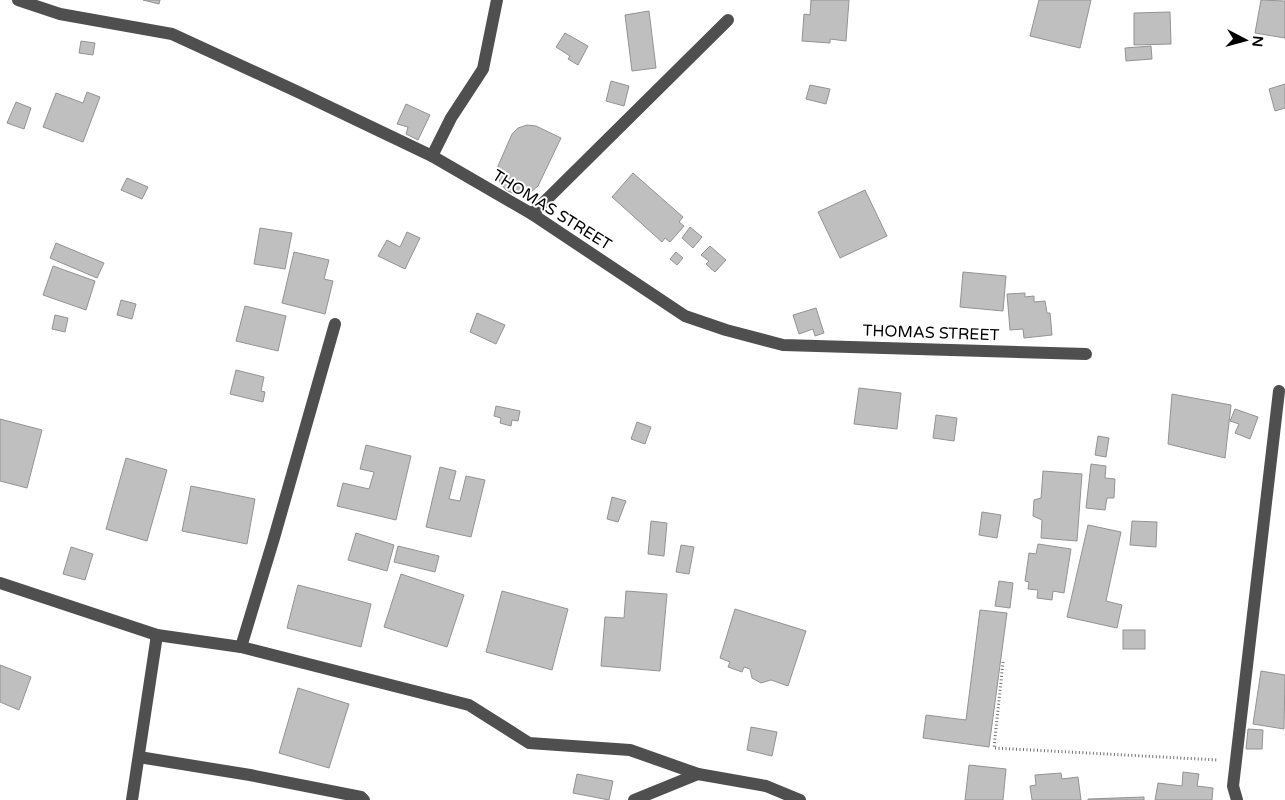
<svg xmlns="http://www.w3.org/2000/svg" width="1285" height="800" viewBox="0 0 1285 800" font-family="'Varela Round',sans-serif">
	<rect width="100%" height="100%" fill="#fff"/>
	<g fill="#bfbfbf" stroke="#939393">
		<path d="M143,0H160L159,4Z"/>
		<path d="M811,0H849L846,41L830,39V43L802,41L804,14L810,15Z"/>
		<path d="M1039,0H1091L1080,48L1030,36Z"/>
		<path d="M1261,0L1285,1V38L1255,33Z"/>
		<path d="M649,11L656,68L632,71L625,15Z"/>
		<path d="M1170,12L1171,44L1134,45V13Z"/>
		<path d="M565,33L588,46L578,65L568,59L570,56L556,47Z"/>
		<path d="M81,41L95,43L93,55L79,53Z"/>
		<path d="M1151,46L1152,59L1126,61L1125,48Z"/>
		<path d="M611,81L629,86L624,106L606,101Z"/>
		<path d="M1285,84V108L1275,111L1269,89Z"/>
		<path d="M810,85L830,89L826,104L806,99Z"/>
		<path d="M87,92L100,97L83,142L43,127L56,93L83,103Z"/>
		<path d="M16,102L31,108L24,129L7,123Z"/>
		<path d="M406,104L430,115L418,140L406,134L408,127L397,124Z"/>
		<path d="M527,125L536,126L561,138L538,186L531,192L523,195L514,194L506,190L500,183L498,174V166L512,134L518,128Z"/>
		<path d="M633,173L683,217L679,222L684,226L670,242L665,238L662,242L612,197Z"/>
		<path d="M127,178L148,187L142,199L121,190Z"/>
		<path d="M865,190L887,236L840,258L818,212Z"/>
		<path d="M690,227L702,237L693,248L682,238Z"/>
		<path d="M260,228L292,233L285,269L254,264Z"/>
		<path d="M407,232L420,238L405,269L378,256L387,240L400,247Z"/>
		<path d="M56,243L104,263L97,278L50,258Z"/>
		<path d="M710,246L726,260L715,272L706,264L709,261L701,255Z"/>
		<path d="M294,252L329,260L324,279L333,281L325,314L282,303Z"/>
		<path d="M676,252L683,258L677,265L670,259Z"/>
		<path d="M53,266L95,281L86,310L43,295Z"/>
		<path d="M963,272L1006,276L1003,311L960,307Z"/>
		<path d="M1025,293V297L1034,296V302L1045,301L1047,313H1050L1052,335L1024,338L1023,329L1010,330L1007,294Z"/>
		<path d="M121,300L136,304L132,319L117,315Z"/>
		<path d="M245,306L286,316L278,351L236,341Z"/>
		<path d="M816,308L824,333L815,336L813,329L799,334L793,315Z"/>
		<path d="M477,313L505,325L496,344L470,332Z"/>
		<path d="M55,315L68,318L65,332L52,329Z"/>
		<path d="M236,370L264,377L261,391L265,392L263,402L230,394Z"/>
		<path d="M859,388L901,393L897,429L854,424Z"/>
		<path d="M1172,394L1231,405L1225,458L1168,444Z"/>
		<path d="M496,406L520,411L518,421L512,420L511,426L500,423L501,418L494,416Z"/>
		<path d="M1235,409L1258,417L1250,439L1235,433L1239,424L1230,421Z"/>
		<path d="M936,415L957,418L954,441L933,438Z"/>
		<path d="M0,419L42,430L27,488L0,481Z"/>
		<path d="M637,422L651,427L645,444L631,439Z"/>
		<path d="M1098,436L1109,438L1106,457L1095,455Z"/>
		<path d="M366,445L411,456L396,520L337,506L343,483L369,489L374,472L360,469Z"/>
		<path d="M126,458L167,470L147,541L106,529Z"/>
		<path d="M1091,464L1106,466L1105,478L1115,479L1114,498H1107L1105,510L1086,508Z"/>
		<path d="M440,467L456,471L449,499L460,501L466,476L485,480L471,537L426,527Z"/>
		<path d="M1043,471L1082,474L1077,541L1041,538L1042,520L1033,516L1034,500L1041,498Z"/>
		<path d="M191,486L255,499L247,544L182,531Z"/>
		<path d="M612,497L626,501L618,522L607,519Z"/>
		<path d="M982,512L1001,515L997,538L979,535Z"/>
		<path d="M651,521L667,523L664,556L648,554Z"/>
		<path d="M1132,521L1157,522L1156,547L1130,545Z"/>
		<path d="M1088,525L1121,532L1106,601L1122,605L1117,628L1067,617Z"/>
		<path d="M356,533L394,545L387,571L348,560Z"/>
		<path d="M1038,544L1071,549L1064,593L1053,591L1052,600L1037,598L1038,590L1028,589L1029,582L1025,581L1029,553L1036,554Z"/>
		<path d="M681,545L694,547L689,574L676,572Z"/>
		<path d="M398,546L439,556L435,572L394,562Z"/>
		<path d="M71,547L93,554L85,580L63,574Z"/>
		<path d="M401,574L464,595L447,647L384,627Z"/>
		<path d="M999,581L1013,583L1010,608L995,606Z"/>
		<path d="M298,585L371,604L361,647L287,628Z"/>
		<path d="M502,591L568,609L552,670L486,652Z"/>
		<path d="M626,591L667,594L660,671L601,666L605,617L624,618Z"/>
		<path d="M735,609L806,631L788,686L771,680L761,683L752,678L750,669L744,667L742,672L728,667L730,662L720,658Z"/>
		<path d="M980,610L1007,613L989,747L923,738L926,715L966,720Z"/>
		<rect x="1123" y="630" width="22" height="19"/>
		<path d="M0,665L31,677L19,710L0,702Z"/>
		<path d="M1261,671L1285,675L1284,729L1253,724Z"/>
		<path d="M298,688L349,704L329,768L279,753Z"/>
		<path d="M751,727L777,732L772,756L747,750Z"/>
		<path d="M1248,729L1263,730L1262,749H1246Z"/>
		<path d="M969,765L1006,769L1003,800H965Z"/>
		<path d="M1183,772L1199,774L1197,786L1213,788L1212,800H1155L1158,783L1182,786Z"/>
		<path d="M1061,773L1062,779L1078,777L1081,800H1032L1030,786L1036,785L1035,775Z"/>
		<path d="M577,774L613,781L609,800L573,793Z"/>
		<path d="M1144,797V800H1088V799Z"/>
	</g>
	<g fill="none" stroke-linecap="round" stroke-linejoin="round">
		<path stroke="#717171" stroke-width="3" stroke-dasharray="1 2.5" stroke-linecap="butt" d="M1003,662L994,748L1218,760"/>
		<g stroke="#4f4f4f" stroke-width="12">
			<path d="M18,0L60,14L172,34L296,91L432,156L532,214L685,316L726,330L783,345L1086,354"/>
			<path d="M432,156L451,118L483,69L497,0"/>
			<path d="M532,214L728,20"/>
			<path d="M0,583L157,635L241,647L469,705L529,743L630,750L698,774L766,786L800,800"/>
			<path d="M241,647L274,538L335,324"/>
			<path d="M139,757L250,775L361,797L364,800"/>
			<path d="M132,800L157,635"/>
			<path d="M634,800L698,774"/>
			<path d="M1237,800L1233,786L1279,391"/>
		</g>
	</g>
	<g text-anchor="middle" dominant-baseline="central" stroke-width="4" stroke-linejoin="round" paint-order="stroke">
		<g font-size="16" fill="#000" stroke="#fff">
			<text transform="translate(552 210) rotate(32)">THOMAS STREET</text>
			<text transform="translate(931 333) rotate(2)">THOMAS STREET</text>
		</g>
	</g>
	<g transform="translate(1245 40) rotate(96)" stroke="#ffffff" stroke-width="4" paint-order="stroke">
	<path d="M0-4L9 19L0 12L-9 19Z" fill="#000000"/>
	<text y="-8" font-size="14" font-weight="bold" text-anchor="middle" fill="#000000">N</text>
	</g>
</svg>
